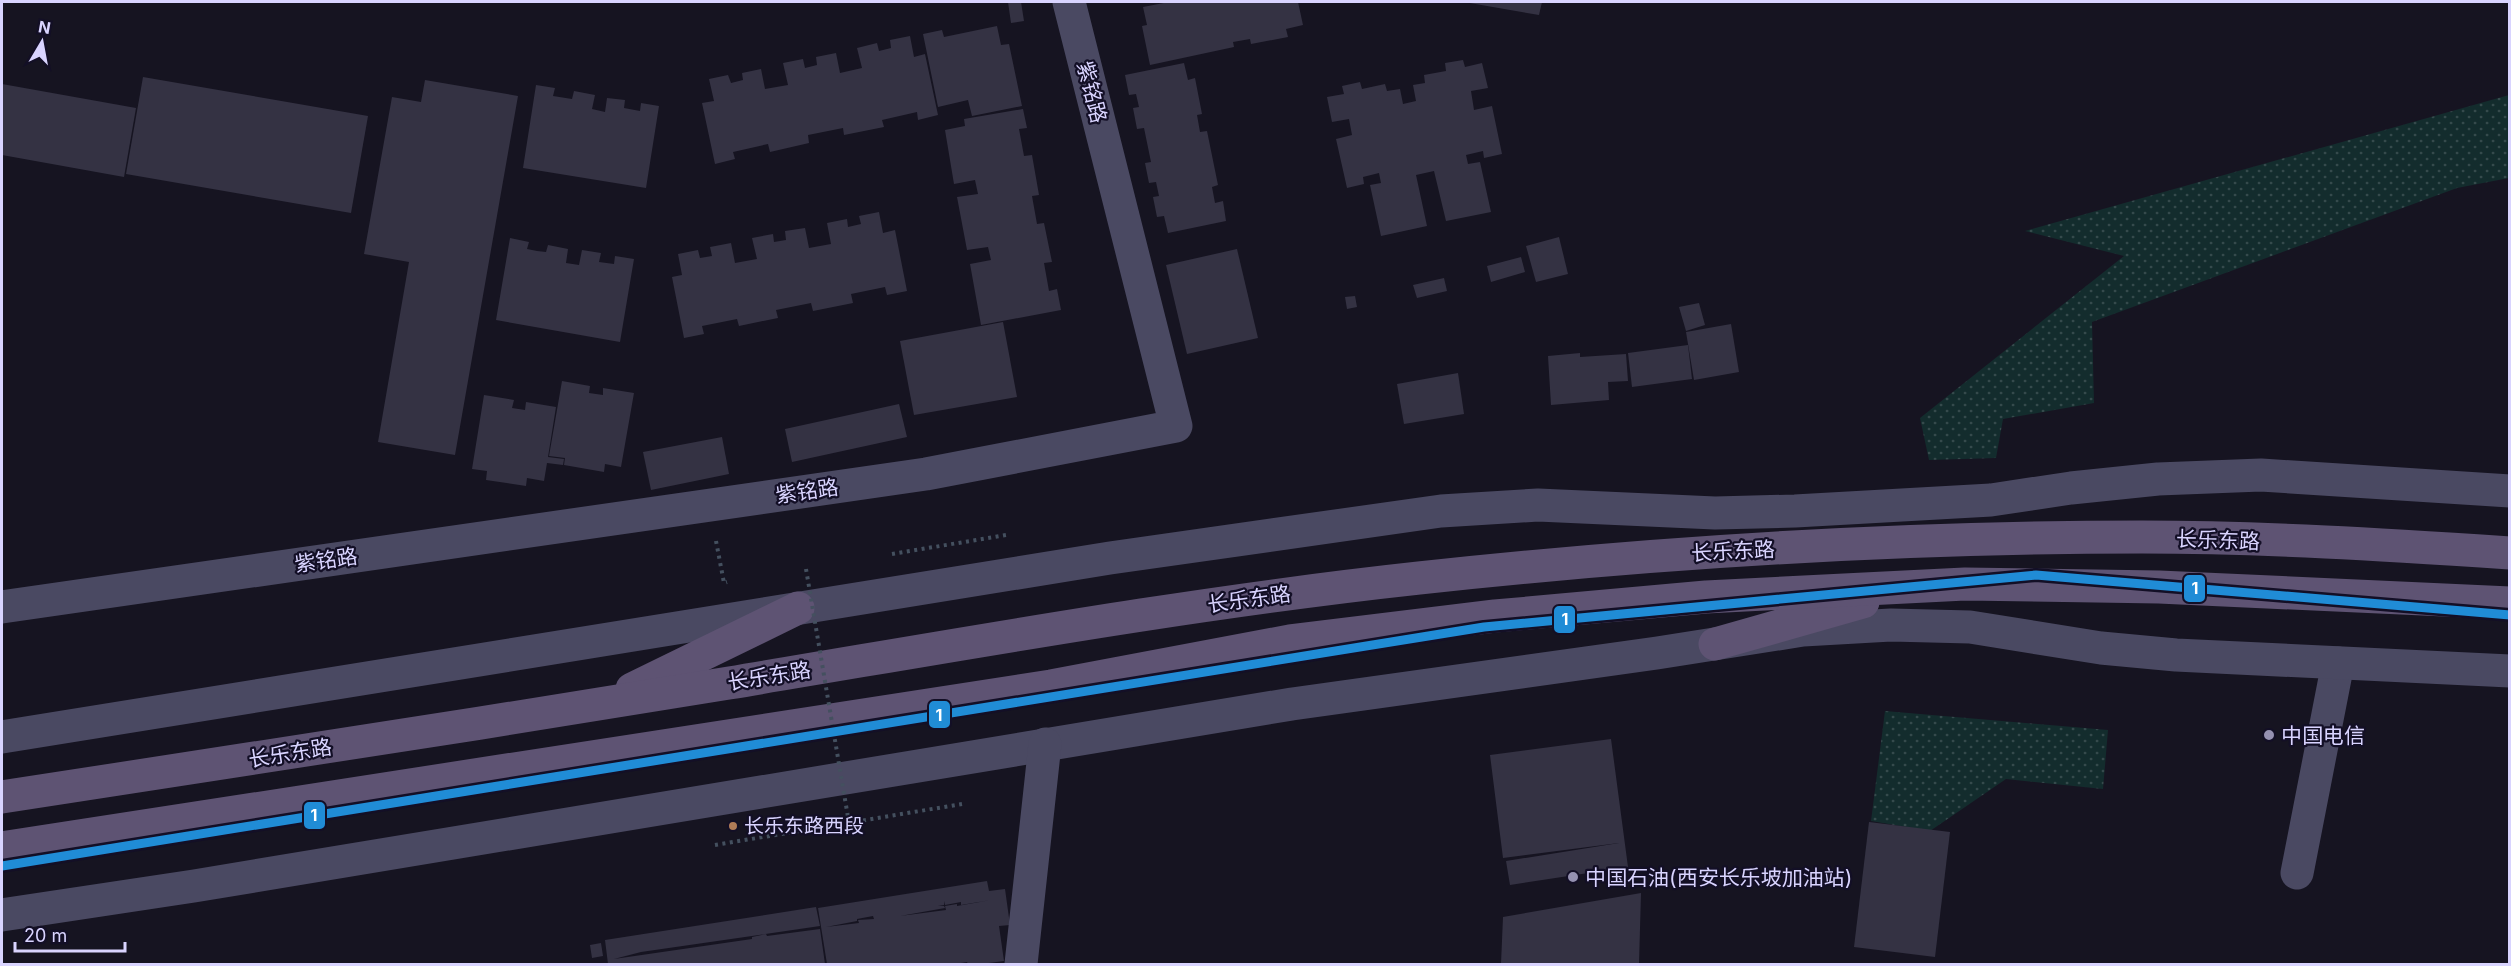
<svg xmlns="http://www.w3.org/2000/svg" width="2511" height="966" viewBox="0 0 2511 966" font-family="Inter,'Noto Sans SC',sans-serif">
	<defs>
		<pattern id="grass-dots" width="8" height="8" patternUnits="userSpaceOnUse" patternTransform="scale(1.5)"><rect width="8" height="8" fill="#132c2d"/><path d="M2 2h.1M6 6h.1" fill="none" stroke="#354a4c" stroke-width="1.8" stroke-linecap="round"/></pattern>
	</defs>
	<rect width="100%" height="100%" fill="#161421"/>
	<g fill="url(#grass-dots)">
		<path d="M2509,95V178L2457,188L2092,322L2094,403L2003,419L1996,458L1929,460L1920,418L2124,256L2025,231Z"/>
		<path d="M1885,711L2108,730L2103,789L2006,779L1930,831L1871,821Z"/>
	</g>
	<g fill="#343243" fill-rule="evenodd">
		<path d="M1008,2H1021L1024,21L1011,23Z"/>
		<path d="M1169,2H1298L1303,25L1286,29L1288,37L1251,44L1250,39L1233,42L1234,47L1150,65L1142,26L1147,25L1143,7Z"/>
		<path d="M1464,2H1542L1539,15Z"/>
		<path d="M997,26L1001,45L1009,44L1022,106L972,116L968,100L938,107L923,34L942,30L944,37Z"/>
		<path d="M910,36L914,57L925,54L938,115L918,120L917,112L882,120L884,127L844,135L843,128L808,135L809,143L770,152L768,144L733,152L735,159L715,164L702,103L714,101L709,79L728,75L731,83L743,80L742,73L761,69L765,89L788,85L783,63L803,59L805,68L817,65L816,57L836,53L840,73L862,68L857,48L877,43L879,51L891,48L890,40Z"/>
		<path d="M1463,60L1465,67L1482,63L1488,88L1471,91L1474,110L1492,106L1502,154L1484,158L1483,151L1466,155L1468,164L1480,162L1491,212L1446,221L1434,171L1416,175L1427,226L1381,236L1370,185L1381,183L1379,173L1363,177L1364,184L1347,188L1336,139L1352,135L1349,119L1332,122L1327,97L1344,94L1342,86L1360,82L1362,89L1385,84L1387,91L1400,89L1403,104L1416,101L1413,85L1425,83L1424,75L1446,71L1445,63Z"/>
		<path d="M1184,63L1188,80L1195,78L1202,114L1197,115L1200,132L1207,131L1218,185L1212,187L1215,203L1223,201L1226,221L1168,233L1164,216L1157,217L1153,197L1159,196L1156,182L1149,183L1145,163L1151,162L1144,128L1137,129L1133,108L1139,107L1136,94L1129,95L1125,75Z"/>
		<path d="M143,77L368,116L351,213L126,174Z"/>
		<path d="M425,80L518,96L455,455L378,442L409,262L364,254L392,97L421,102Z"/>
		<path d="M2,84L136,108L124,177L2,155Z"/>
		<path d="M536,85L555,88L553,96L572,99L574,91L595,95L592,109L605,112L607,98L625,100L624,108L640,111L641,103L659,106L646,188L523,168Z"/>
		<path d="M1023,109L1027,128L1019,129L1024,156L1032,155L1039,195L1032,196L1037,224L1044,223L1052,262L1044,263L1049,291L1057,289L1061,310L981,325L970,264L991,260L988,247L967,250L957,197L978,194L975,180L954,184L945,130L965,126L964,119Z"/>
		<path d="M879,212L883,233L895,230L907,291L887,295L885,287L851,294L853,303L813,311L811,303L776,310L778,318L739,326L737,319L702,326L704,334L684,338L672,277L682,275L678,254L698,250L700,258L712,256L710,247L731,243L735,263L757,259L752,238L773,234L774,242L786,240L785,231L805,228L809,248L831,244L827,223L847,219L848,227L861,224L859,216Z"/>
		<path d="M1559,237L1568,274L1536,282L1526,246Z"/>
		<path d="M510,238L529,242L527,249L537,251L546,252L548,245L568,249L566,263L579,265L582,250L601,253L599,262L614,264L615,256L634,259L620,342L496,320Z"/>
		<path d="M1237,249L1258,338L1187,354L1166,265Z"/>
		<path d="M1521,257L1525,272L1491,282L1487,266Z"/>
		<path d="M1444,278L1447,291L1417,298L1413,285Z"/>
		<path d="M1355,296L1357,307L1347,309L1345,297Z"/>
		<path d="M1699,303L1705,325L1686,331L1679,307Z"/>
		<path d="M1003,322L1017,397L914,415L900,341Z"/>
		<path d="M1731,324L1739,372L1694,380L1686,332Z"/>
		<path d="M1688,345L1692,379L1632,387L1628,353Z"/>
		<path d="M1580,353V357L1626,354L1628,381L1608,382L1609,400L1551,405L1548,356Z"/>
		<path d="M1458,373L1464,414L1404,424L1397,384Z"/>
		<path d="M562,381L590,386L589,393L603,395V388L634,393L621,467L605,464L604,472L564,465L565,458L549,456Z"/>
		<path d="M484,395L514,400L512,408L525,410L526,402L556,407L548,457L564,459L563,465L547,463L544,481L527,478L526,486L486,480L487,471L472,469Z"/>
		<path d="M899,404L907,437L792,462L785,429Z"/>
		<path d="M722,437L729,474L651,490L643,452Z"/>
		<path d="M1611,739L1628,867L1510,885L1506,861L1619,843L1503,858L1490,755Z"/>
		<path d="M1869,822L1950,832L1935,957L1854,947Z"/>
		<path d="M987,881L989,891L1005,889L1010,925L999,926L1004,961L981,964H968L967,962L955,964H827L818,908ZM991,900L957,906V904L945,906L946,910L900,916L945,908L944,906H938L944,905V901L945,905L961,902V905ZM873,916L874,919L858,920L859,923L826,927L857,921V919Z"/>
		<path d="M1641,893L1639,964H1501L1503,917Z"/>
		<path d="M816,907L820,926L641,952L614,959L752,939V937L766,934L767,936L820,929L825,964H608L605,940Z"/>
		<path d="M601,943L603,956L592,958L590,945Z"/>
	</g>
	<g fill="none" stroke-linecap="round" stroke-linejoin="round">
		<g stroke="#44505f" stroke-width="4" stroke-dasharray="3 4.5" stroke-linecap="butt">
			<path d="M716,541L724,583L727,582"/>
			<path d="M892,554L1006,535"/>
			<path d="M715,845L962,804"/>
		</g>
		<g stroke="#4a4962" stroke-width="33">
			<path d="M2,607L926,474L1176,426L1069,2"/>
			<path d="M2,737L1110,558L1441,511L1538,505L1715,513L1795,511L1991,500L2071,488L2158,479L2261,475L2510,491"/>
			<path d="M2297,873L2338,663"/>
			<path d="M2,915L194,886L1292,704L1657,653L1803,630L1891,625L1970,627L2101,648L2176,655L2510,671"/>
			<path d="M1021,964L1045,744"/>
		</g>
		<g stroke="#5e5373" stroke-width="33">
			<path d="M1715,644L1863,602"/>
			<path d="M632,689L798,608"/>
			<path d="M2,797C244,760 487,723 729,683C959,645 1188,603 1419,578C1659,552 1901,537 2142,537C2263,537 2388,545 2510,553"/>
			<path d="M2,848L1051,686L1290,641L1495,616L1706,597L1965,584L2159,587L2510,603"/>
		</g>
		<path stroke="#44505f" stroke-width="4" stroke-dasharray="3 4.5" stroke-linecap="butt" d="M806,569L849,823"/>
		<defs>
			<path id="metro-1" d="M2,866L1484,627L2036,575L2510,615"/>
		</defs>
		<use href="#metro-1" stroke="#130f26" stroke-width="14"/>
		<use href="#metro-1" stroke="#208cd6" stroke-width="9"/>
	</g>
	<g fill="#9591b1" stroke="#130f26" stroke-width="2">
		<circle cx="2269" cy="735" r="6"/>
		<circle cx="1573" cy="877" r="6"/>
	</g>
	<circle fill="#b07c57" stroke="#130f26" stroke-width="2" cx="733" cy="826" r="5"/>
	<g text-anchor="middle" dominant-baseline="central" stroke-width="4.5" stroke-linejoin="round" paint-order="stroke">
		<g font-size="20" fill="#d9d4ff" stroke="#130f26" text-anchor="start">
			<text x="744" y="826">长乐东路西段</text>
		</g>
		<g font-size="21" fill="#d9d4ff" stroke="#130f26">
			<text transform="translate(1092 92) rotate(76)">紫铭路</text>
			<text transform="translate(807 491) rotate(-8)">紫铭路</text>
			<text transform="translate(2218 540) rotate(2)">长乐东路</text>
			<text transform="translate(1733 551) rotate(-3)">长乐东路</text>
			<text transform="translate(326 560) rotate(-8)">紫铭路</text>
			<text transform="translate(1249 599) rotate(-8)">长乐东路</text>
			<text transform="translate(769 676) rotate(-9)">长乐东路</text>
			<text transform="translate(290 753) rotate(-9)">长乐东路</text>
		</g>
		<g font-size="21" fill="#d9d4ff" stroke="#130f26" text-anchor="start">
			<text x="2281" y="735">中国电信</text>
			<text x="1585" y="877">中国石油(西安长乐坡加油站)</text>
		</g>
	</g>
	<g stroke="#130f26" stroke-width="2">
		<rect x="2183" y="574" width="23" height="29" rx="6" fill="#208cd6"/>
		<rect x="1553" y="605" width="23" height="29" rx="6" fill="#208cd6"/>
		<rect x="928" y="700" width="23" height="29" rx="6" fill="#208cd6"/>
		<rect x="303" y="801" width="23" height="29" rx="6" fill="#208cd6"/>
	</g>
	<g font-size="16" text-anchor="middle" font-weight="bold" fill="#fff">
		<text x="2195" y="594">1</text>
		<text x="1565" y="625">1</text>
		<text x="939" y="721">1</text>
		<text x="314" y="821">1</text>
	</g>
	<rect width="2511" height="966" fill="none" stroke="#d9d4ff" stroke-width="6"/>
	<g transform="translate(42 42) rotate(10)" stroke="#130f26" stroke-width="4.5" paint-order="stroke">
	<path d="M0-4.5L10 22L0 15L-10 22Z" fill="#d9d4ff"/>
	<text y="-9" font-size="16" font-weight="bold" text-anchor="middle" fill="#d9d4ff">N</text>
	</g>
	<path d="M15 942v9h110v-9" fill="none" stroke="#d9d4ff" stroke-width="3"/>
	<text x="24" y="942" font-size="18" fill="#d9d4ff" stroke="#130f26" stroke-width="4.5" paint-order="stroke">20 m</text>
</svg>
